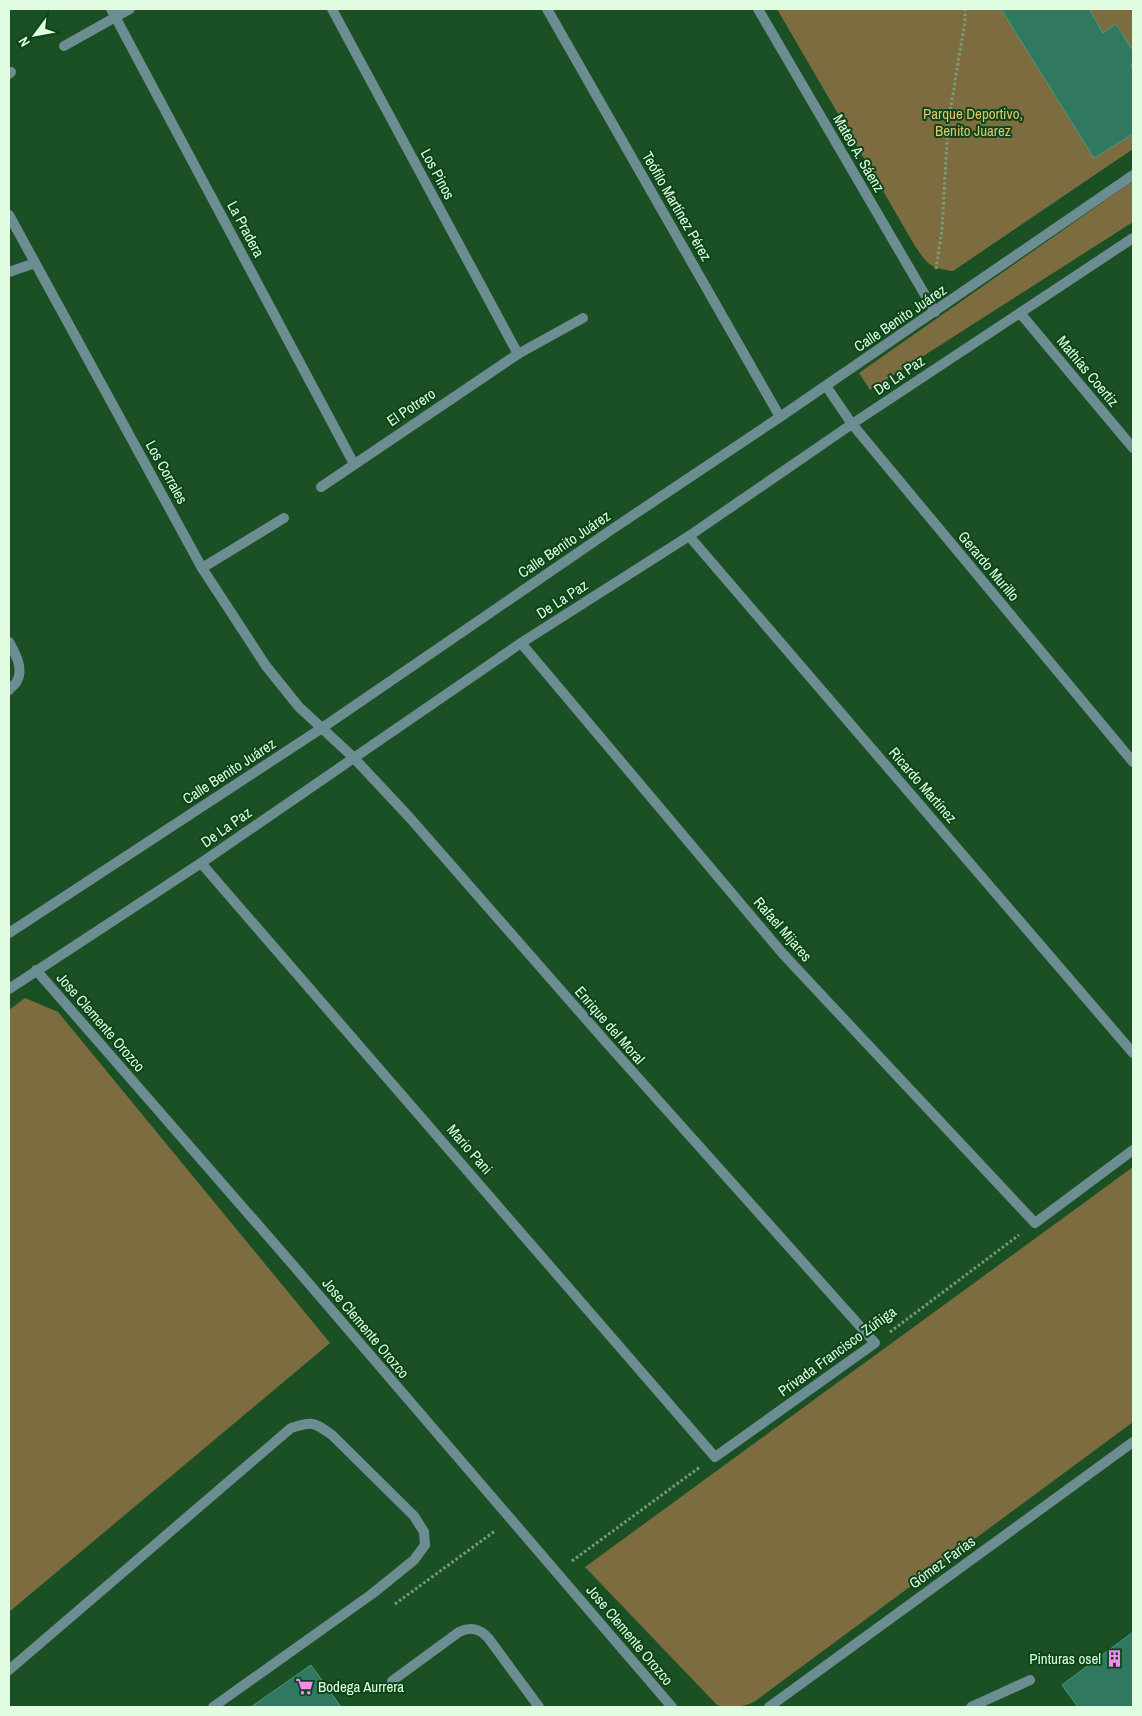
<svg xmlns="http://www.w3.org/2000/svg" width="1142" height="1716" viewBox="0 0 1142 1716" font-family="'Archivo Narrow',sans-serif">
	<rect width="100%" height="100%" fill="#1a5024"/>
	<g fill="#7e6c41">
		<path d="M777,9H1133V149L953,271C930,268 928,265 915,246Z"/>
		<path d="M1133,181V222L870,390L859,373Z"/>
		<path d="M25,998L58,1012L330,1343L9,1612V1010Z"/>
		<path d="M1133,1167V1422L754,1702C742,1707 730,1709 717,1705L585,1567Z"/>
	</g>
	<g fill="#307960" stroke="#499a7c">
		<path d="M1001,9H1089L1103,33L1116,24L1133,51V63L1131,65L1133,69V134L1094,158Z"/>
		<path d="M1133,1632V1707H1078L1062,1685Z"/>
		<path d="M311,1665L341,1707H251Z"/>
	</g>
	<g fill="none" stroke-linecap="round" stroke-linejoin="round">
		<g stroke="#749f7a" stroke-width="3" stroke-dasharray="2.5 2.5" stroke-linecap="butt">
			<path d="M936,269L942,230L948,124L965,21V9"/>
			<path d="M890,1332L1019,1235"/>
			<path d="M572,1561L700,1467"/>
			<path d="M395,1604L495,1531"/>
		</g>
		<g stroke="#6c8d92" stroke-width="10">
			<path d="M9,1670L291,1428C313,1421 314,1422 332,1435L414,1516L424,1532L425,1545L414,1560L372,1594L213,1707"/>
			<path d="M392,1681L459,1632C470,1626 481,1629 489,1639L539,1707"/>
			<path d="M971,1707L1030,1680"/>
		</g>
		<g stroke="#6c8d92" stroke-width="10">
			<path d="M111,9L354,464"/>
			<path d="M332,9L518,354"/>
			<path d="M547,9L780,417"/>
			<path d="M758,9L935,312"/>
			<path d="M64,46L130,9"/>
			<path d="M9,74L11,72"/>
			<path d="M9,215L202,568L266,666L299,707L353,757L410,818L606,1042L875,1343L715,1457L201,863"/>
			<path d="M9,272L35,263"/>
			<path d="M1020,313L1133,448"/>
			<path d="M826,386L852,424L1133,762"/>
			<path d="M321,487L518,354L583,318"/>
			<path d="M689,536L1133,1053"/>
			<path d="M202,568L284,518"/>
			<path d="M9,642C15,653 24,668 17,681C16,684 11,687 9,690"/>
			<path d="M521,643L783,954L1035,1223L1133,1150"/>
			<path d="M9,933L322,728L611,530L780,417L1133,175"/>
			<path d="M36,970L293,1265L672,1707"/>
			<path d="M9,989L201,863L521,643L689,536L852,424L1133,238"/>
			<path d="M769,1707L1133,1442"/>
		</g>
	</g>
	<defs>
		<symbol id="building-bare" viewBox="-9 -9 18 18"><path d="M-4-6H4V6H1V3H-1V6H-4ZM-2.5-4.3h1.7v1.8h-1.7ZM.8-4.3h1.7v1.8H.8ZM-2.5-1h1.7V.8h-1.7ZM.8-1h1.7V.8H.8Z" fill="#f28af2" stroke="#0c451a" stroke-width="2.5" paint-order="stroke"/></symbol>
		<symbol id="supermarket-bare" viewBox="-9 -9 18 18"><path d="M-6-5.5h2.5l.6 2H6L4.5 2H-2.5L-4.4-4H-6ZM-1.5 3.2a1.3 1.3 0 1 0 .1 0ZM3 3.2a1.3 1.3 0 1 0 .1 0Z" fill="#f28af2" stroke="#0c451a" stroke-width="2.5" paint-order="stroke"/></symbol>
	</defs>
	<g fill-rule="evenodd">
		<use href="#building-bare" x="1102" y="1646" width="25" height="25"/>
		<use href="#supermarket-bare" x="292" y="1674" width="25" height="25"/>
	</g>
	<g text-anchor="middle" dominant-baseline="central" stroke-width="4" stroke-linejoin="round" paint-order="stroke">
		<g font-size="15" fill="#e6c16b" stroke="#0c451a">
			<text x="973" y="113">Parque Deportivo,<tspan x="973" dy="17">Benito Juarez</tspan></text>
		</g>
		<g font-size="15" fill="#e0fde2" stroke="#0c451a">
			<text transform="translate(859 153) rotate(60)">Mateo A. Sáenz</text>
			<text transform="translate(438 174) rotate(62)">Los Pinos</text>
			<text transform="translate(677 206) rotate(60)">Teófilo Martínez Pérez</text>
			<text transform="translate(246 229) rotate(62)">La Pradera</text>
			<text transform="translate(900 318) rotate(-34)">Calle Benito Juárez</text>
			<text transform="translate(1088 371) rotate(50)">Mathías Coertiz</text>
			<text transform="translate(899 375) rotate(-34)">De La Paz</text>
			<text transform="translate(411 407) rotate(-34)">El Potrero</text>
			<text transform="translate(167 472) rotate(61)">Los Corrales</text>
			<text transform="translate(564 544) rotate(-34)">Calle Benito Juárez</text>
			<text transform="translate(989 566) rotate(50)">Gerardo Murillo</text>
			<text transform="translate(562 599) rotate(-33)">De La Paz</text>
			<text transform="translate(229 771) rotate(-33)">Calle Benito Juárez</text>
			<text transform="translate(923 785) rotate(49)">Ricardo Martínez</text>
			<text transform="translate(226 827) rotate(-35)">De La Paz</text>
			<text transform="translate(783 929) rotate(49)">Rafael Mijares</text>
			<text transform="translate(101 1022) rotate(49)">Jose Clemente Orozco</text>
			<text transform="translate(610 1025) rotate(49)">Enrique del Moral</text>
			<text transform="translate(470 1149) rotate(49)">Mario Pani</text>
			<text transform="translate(366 1328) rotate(50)">Jose Clemente Orozco</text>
			<text transform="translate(837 1351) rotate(-36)">Privada Francisco Zúñiga</text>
			<text transform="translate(942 1562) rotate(-36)">Gómez Farías</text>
			<text transform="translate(630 1635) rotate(50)">Jose Clemente Orozco</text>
		</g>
		<g font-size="15" fill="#e0fde2" stroke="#0c451a" text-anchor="end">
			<text x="1101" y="1658">Pinturas osel</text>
			<text x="318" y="1686" text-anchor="start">Bodega Aurrera</text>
		</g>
	</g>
	<rect width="1142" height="1716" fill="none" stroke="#e0fde2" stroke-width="20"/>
	<g transform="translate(35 35) rotate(238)" stroke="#0c451a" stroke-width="4" paint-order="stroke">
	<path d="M0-4L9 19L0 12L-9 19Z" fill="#e0fde2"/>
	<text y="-8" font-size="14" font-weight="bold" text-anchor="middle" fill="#e0fde2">N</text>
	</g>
</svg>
